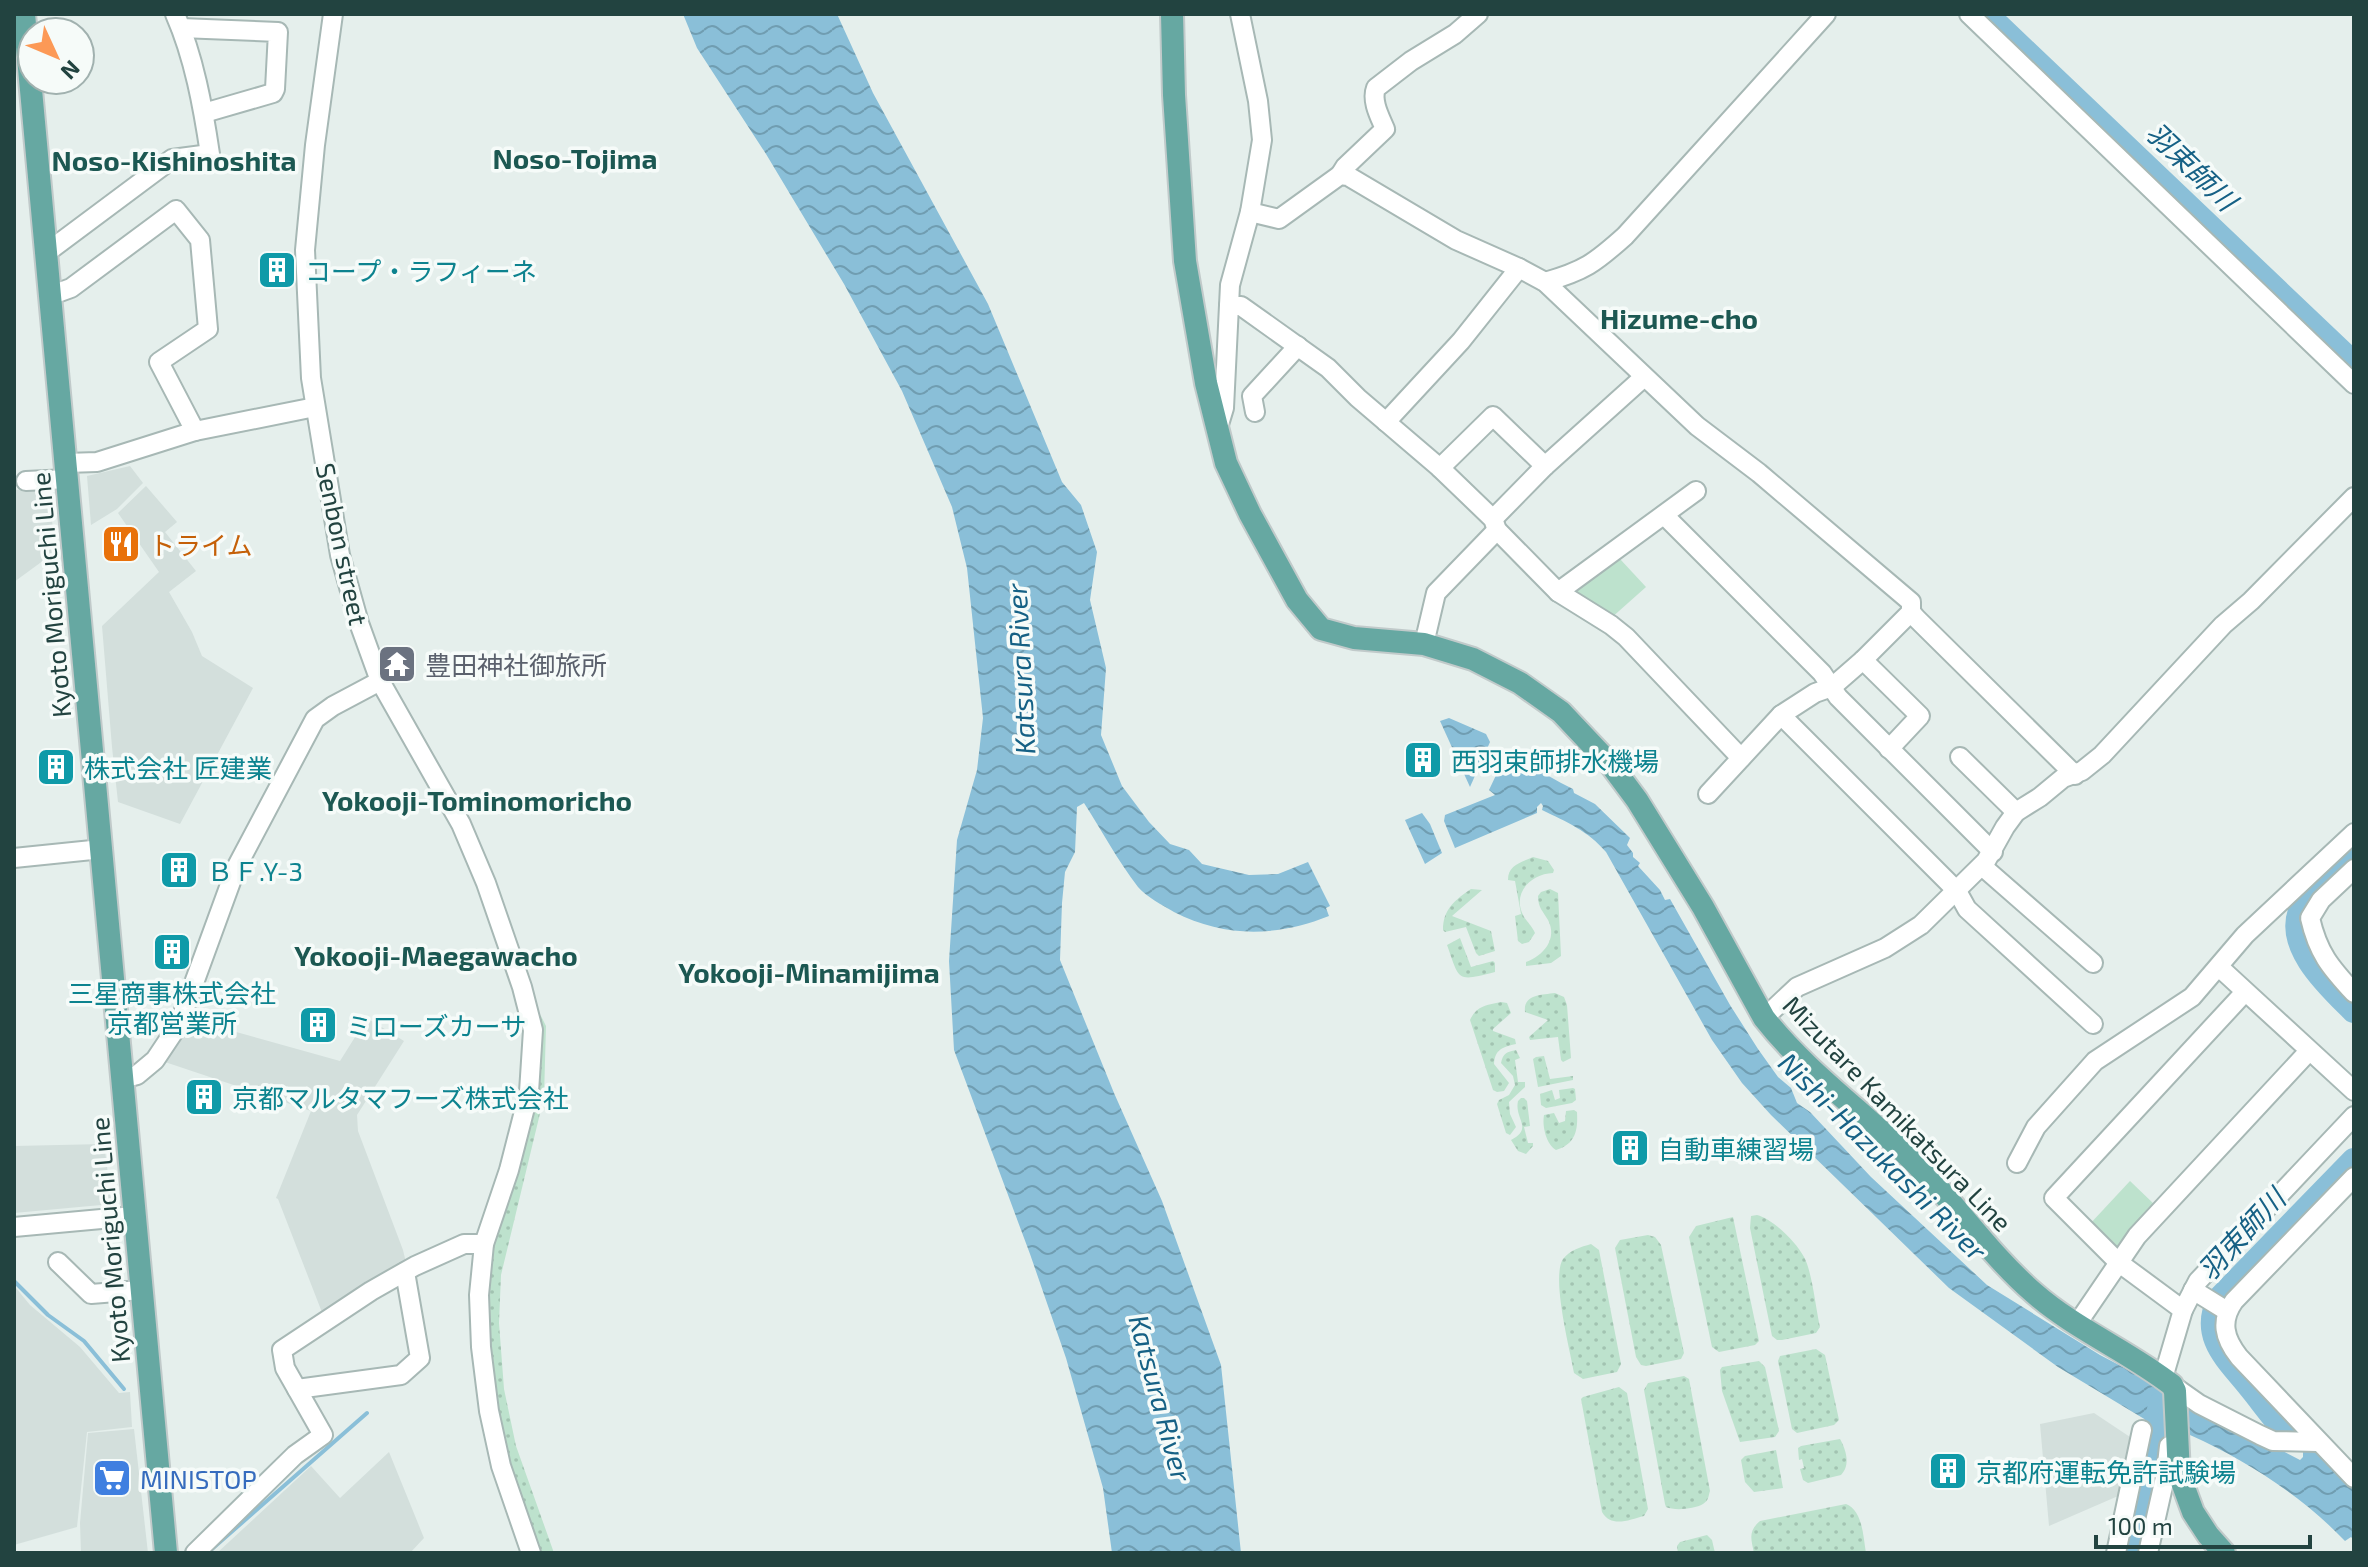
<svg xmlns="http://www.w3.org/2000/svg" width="2368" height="1567" viewBox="0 0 2368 1567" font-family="'Exo 2','Noto Sans JP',sans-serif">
	<defs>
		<pattern id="grass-dots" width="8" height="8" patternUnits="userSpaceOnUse" patternTransform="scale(2)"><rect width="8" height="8" fill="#bde2cd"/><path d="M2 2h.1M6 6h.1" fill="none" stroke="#a2c3b1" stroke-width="1.8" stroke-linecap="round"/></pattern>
		<pattern id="water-waves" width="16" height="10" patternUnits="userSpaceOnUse" patternTransform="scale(2)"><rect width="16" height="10" fill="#8abfd8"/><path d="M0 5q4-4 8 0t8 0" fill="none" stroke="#709db1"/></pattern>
	</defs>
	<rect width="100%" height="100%" fill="#e5efec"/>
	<g fill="#d3dfdc">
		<path d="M130,466L143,483L117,509L91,525L87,476Z"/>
		<path d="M146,486L177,522L165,532L196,571L169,592L192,632L202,656L253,688L180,824L118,802L112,747L102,626L159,572L118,513Z"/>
		<path d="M49,488L55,552L14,582V490Z"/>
		<path d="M186,1018L340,1061L367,1018L404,1041L357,1115L358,1131L403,1250L407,1267L323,1315L278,1199L276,1198L311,1111L162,1061Z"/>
		<path d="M104,1144L112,1204L14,1213V1146Z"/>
		<path d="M16,1288L30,1305L80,1347L119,1393L130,1392L132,1427L87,1432L77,1527L14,1545V1289Z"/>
		<path d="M2094,1413L2136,1441L2125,1493L2049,1526L2040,1424Z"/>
		<path d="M134,1429L148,1553H81L80,1523L88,1433Z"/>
		<path d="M389,1452L424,1538L410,1553H217L311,1466L340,1498Z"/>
	</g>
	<g fill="url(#grass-dots)">
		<path d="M1533,857L1548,861L1554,870L1553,873C1530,874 1511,894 1524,917C1528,923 1532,926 1535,933L1529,942L1522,944L1518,941L1515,916L1521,914L1515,881L1508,880C1508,865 1520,863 1533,857Z"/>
		<path d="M1471,889L1482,890L1452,916L1491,931L1495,951L1479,956L1476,953L1466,927L1445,932L1443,930C1443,909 1455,900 1471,889Z"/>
		<path d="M1550,889L1558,893L1561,956L1551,963L1526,966V962C1543,956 1558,939 1548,920C1543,911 1538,908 1538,896L1541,892Z"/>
		<path d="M1460,938L1471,967L1493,961L1495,963V972C1456,982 1460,981 1447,945Z"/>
		<path d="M1555,993L1564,997L1567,1005L1571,1058L1563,1062L1561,1060L1558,1037L1530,1040L1529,1037L1548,1020L1525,1012C1523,994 1542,995 1555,993Z"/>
		<path d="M1501,1002L1507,1003L1511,1013L1493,1029V1031L1515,1039L1516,1044C1503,1047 1495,1049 1494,1064L1509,1083L1504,1091L1497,1092L1493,1090L1470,1020C1476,1006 1487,1005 1501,1002Z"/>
		<path d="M533,1009L541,1016L546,1026L544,1097L501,1275L499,1323L504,1389L516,1446L554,1553H540L503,1445L490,1391L483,1290L532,1094Z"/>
		<path d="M1516,1050L1520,1058L1515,1060L1518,1082H1525V1087L1509,1102L1510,1114L1516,1127L1510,1135L1506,1133L1497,1104L1499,1100L1509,1095L1515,1085L1513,1076L1501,1063C1503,1053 1507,1052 1516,1050Z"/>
		<path d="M1544,1056L1550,1079L1573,1076V1080L1538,1087L1533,1059L1536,1057Z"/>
		<path d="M1573,1088L1575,1089L1576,1100L1572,1103L1546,1108L1541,1105L1540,1094L1552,1090L1555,1100L1560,1098L1559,1090Z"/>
		<path d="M1521,1098H1524L1527,1101L1530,1126L1524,1127L1528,1143H1533V1146L1526,1154L1518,1151L1511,1140C1534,1128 1514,1119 1518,1101Z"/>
		<path d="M1574,1110L1577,1112C1578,1130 1576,1144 1556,1150C1546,1144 1542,1126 1544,1115L1554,1113L1559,1123L1565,1121L1566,1111Z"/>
		<path d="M1757,1215C1773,1219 1796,1242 1804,1257C1812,1271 1816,1310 1820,1327L1816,1333L1782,1340H1777L1772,1336L1750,1228L1751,1216Z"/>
		<path d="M1733,1217L1759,1341L1755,1345L1719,1352L1712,1347L1689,1237L1696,1226Z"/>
		<path d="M1648,1235L1655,1237L1661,1245L1684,1353L1681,1359L1646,1366L1641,1365L1636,1357L1615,1248L1620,1240Z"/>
		<path d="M1591,1244L1599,1250L1621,1364L1617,1372L1583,1379L1574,1373C1570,1349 1551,1278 1563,1259C1570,1250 1581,1247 1591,1244Z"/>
		<path d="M1816,1349L1825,1355L1839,1420L1834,1425L1797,1433L1792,1429L1778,1361L1780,1356Z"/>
		<path d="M1759,1361L1765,1367L1779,1431L1775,1437L1740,1442L1722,1391L1720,1370L1722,1367Z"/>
		<path d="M1684,1376L1689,1379L1710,1491C1708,1497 1709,1500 1703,1504C1694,1509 1675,1511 1666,1507L1665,1504L1644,1390L1648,1383Z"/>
		<path d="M1619,1387L1627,1393L1648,1509L1644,1516C1629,1520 1611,1528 1602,1512L1581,1399L1583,1397Z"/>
		<path d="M1840,1439C1846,1450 1851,1465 1841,1475L1808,1483L1803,1480L1800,1469L1804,1468L1802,1459L1799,1460L1798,1448L1801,1446Z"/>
		<path d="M1776,1450L1783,1488L1754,1492L1745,1482L1741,1460L1745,1456Z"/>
		<path d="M1846,1504C1863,1511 1863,1536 1866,1553H1754C1751,1539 1748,1531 1760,1521Z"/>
		<path d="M1707,1535L1712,1540L1715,1553H1678L1677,1546L1680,1542Z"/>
	</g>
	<g fill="#bde2cd">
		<path d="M1620,559L1646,587L1610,619L1577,598V588Z"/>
		<path d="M2130,1181L2156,1206L2118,1251L2089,1225Z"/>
	</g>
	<g fill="url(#water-waves)">
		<path d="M683,14H837L873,93L988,304L1062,482L1081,505L1097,552L1090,600L1106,668L1101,735L1122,786L1149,822L1170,844L1189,850L1202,864L1249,875L1278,874L1308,862L1330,906L1326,908L1329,916C1276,937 1225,938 1174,912C1162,905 1147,897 1138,887C1118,861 1102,831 1084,803L1077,807L1075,852L1065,872L1062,903L1060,960L1114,1093L1162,1201L1221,1365L1241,1553H1112L1103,1488L1066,1358L1030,1254L954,1050L949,961L957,840L977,770L983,718L967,568L952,507L902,391L844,284L766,154L697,48Z"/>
		<path d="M1449,718L1486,734L1490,742L1470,787L1440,721Z"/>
		<path d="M1507,752C1530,764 1550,778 1573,789L1574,793L1595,804L1630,838L1627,845L1633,853V857L1640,863L1638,866L1660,890L1665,900L1670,899L1730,1005L1758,1049L1778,1077L1791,1088L1797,1103L1810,1112L1871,1177L1987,1285L2100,1355L2300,1460L2303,1457V1452L2296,1445L2311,1451L2314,1449L2354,1490V1540L2351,1537L2345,1541C2302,1496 2246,1460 2190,1435C2181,1432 2173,1436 2165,1434C2161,1432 2158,1429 2155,1427L2134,1509L2146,1420L2058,1367L1949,1288L1771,1115L1742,1083L1712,1040L1606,852C1588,831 1567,822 1542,810L1543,806L1541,803L1537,807V813L1455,848L1444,821L1445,815L1495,795L1489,790Z"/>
		<path d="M1422,813L1430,824L1442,853L1425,864L1405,820Z"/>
	</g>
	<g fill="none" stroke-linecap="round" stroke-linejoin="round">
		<g stroke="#8abfd8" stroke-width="4">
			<path d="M14,1281L48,1315L84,1341L124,1389"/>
			<path d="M212,1549L367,1413"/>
		</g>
		<g stroke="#8abfd8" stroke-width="26">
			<path d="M1985,14L2354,365"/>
			<path d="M2354,854C2338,869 2311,889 2302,909C2285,946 2331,987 2354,1010"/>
			<path d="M2292,1436C2276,1421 2265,1404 2251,1387C2229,1359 2201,1337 2220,1299L2354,1161"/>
			<path d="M2129,1553L2161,1405"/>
		</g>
		<defs>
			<g id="minor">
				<path d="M333,14L315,145L305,250L311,378L340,555L359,623L380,681L461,824L486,883L522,987L533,1030L529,1092L509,1170L484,1244L479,1295L481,1347L489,1411L501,1466L531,1553"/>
				<path d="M1969,14L2354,384"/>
				<path d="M181,28L278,32L275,89L273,93L204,113"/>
				<path d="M1340,175L1345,167L1385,129C1380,117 1371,101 1376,88L1411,61L1455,34L1478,14"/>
				<path d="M1250,212L1279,219L1340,175L1348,176L1456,240L1519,268L1545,282L1697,426L1759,473L1911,602V612L1916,618L2075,775"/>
				<path d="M46,253L172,159L210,154C203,107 194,57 175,14"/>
				<path d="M1545,282C1584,271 1595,263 1625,236L1826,14"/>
				<path d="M49,296L71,288L176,210L200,240L208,329L159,362L195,431"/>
				<path d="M1229,306H1241L1328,368L1358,398L1440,468L1493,519L1497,530L1558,592L1611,625L1626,637L1741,758"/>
				<path d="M1255,412L1252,396L1298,346"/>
				<path d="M1386,422L1461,341L1519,268"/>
				<path d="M1217,431L1224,408L1230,285L1250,212L1262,140L1258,101L1240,14"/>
				<path d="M66,463L97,462L195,431L315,407"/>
				<path d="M1545,466L1644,377"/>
				<path d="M1440,468L1493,416L1545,466L1493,519"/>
				<path d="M26,481L68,479"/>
				<path d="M1664,515L1822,673L1838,697L1993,852"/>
				<path d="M1558,592L1696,491"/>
				<path d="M1424,644L1436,593L1497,530"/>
				<path d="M1863,660L1920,716L1889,749"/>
				<path d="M1781,715L1957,891L1967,909L2093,1024"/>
				<path d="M1960,757L2016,812"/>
				<path d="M1708,794L1781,715L1815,693L1832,687L1863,660L1911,612"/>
				<path d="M14,858L102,849"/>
				<path d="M1982,866L2093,963"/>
				<path d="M2354,869L2321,900L2310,918C2318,953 2330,967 2354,993"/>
				<path d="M2219,967L2354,1091"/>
				<path d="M1764,1018L1797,987L1885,948L1921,925L1986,861L2005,827L2016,812L2040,797L2063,778L2082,771L2102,755L2223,625L2251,601L2354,497"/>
				<path d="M122,1079L137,1075L155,1060L179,1024L236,868L315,719L333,706L380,681"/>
				<path d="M2017,1163L2036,1127L2095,1061L2192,997L2245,935L2354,833"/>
				<path d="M2354,1177L2234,1301C2220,1321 2224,1338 2239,1357L2354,1478"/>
				<path d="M14,1227L134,1216"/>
				<path d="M58,1262L91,1294L141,1290"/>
				<path d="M2193,1290L2227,1311"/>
				<path d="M2183,1310L2118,1262L2054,1198L2245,992"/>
				<path d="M2077,1324L2137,1236L2309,1051"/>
				<path d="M2163,1378L2183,1310L2198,1281L2354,1116"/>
				<path d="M2172,1385L2199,1404L2260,1435L2273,1441L2318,1442"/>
				<path d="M297,1389L401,1375L420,1358L405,1272"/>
				<path d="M195,1553L295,1455L323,1435L285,1368L282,1350L371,1291L415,1266L464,1244H484"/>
				<path d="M2116,1553L2142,1430"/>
				<path d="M2148,1553L2166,1473L2169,1446"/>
			</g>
			<g id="major">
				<path d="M24,14L166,1553"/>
				<path d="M1172,14L1174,95L1185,261L1206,383L1226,463L1250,514L1297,600L1321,629L1354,638L1424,644L1473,659L1520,683L1561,712L1611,765L1637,800L1703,907L1764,1018C1807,1073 1865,1113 1914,1162C1956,1204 1989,1254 2034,1293C2075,1329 2128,1351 2172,1385L2175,1391L2179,1474L2193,1512L2208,1535L2224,1553"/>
			</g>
		</defs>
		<use href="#minor" stroke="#a7b8b5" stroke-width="22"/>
		<use href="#major" stroke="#c1caca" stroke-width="26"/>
		<use href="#minor" stroke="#fff" stroke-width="18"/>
		<use href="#major" stroke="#66a8a2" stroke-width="22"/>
	</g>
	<defs>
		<symbol id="building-square" viewBox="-11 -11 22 22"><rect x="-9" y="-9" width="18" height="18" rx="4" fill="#0f9aa8" stroke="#f6fbf9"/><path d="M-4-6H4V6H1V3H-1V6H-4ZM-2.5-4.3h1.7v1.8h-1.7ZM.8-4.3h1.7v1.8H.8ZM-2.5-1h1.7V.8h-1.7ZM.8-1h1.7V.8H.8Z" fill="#fff"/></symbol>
		<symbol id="restaurant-square" viewBox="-11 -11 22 22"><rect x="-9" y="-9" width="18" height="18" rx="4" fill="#e8710a" stroke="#f6fbf9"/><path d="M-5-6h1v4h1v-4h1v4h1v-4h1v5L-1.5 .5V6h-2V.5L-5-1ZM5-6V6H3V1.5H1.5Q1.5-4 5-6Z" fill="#fff"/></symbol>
		<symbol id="temple-square" viewBox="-11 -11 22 22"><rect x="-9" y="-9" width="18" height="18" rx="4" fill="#6b7280" stroke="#f6fbf9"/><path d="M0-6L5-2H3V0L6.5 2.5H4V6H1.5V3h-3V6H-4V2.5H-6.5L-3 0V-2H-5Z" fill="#fff"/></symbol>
		<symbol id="supermarket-square" viewBox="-11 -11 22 22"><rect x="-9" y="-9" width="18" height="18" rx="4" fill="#3f7fe0" stroke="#f6fbf9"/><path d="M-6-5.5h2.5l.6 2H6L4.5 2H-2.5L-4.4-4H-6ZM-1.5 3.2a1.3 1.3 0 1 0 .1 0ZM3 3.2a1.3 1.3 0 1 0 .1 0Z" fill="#fff"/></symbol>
	</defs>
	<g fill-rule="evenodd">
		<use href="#building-square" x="255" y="248" width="44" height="44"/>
		<use href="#restaurant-square" x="99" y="522" width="44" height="44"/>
		<use href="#temple-square" x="375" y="642" width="44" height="44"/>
		<use href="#building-square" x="1401" y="738" width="44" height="44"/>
		<use href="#building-square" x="34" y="745" width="44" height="44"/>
		<use href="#building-square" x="157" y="848" width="44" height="44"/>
		<use href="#building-square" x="150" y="930" width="44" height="44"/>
		<use href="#building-square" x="296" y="1003" width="44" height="44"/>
		<use href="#building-square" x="182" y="1075" width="44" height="44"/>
		<use href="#building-square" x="1608" y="1126" width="44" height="44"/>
		<use href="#building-square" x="1926" y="1449" width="44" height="44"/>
		<use href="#supermarket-square" x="90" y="1456" width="44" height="44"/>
	</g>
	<g text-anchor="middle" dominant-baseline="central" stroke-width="7" stroke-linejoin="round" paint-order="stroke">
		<g font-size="26" fill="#0d838f" stroke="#f6fbf9" text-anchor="start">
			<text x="305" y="270">コープ・ラフィーネ</text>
			<text x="1451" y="760">西羽束師排水機場</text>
			<text x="84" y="767">株式会社 匠建業</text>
			<text x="207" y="870">ＢＦ.Y-3</text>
			<text x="172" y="992" text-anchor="middle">三星商事株式会社<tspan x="172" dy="30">京都営業所</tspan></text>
			<text x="346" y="1025">ミローズカーサ</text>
			<text x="232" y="1097">京都マルタマフーズ株式会社</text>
			<text x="1658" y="1148">自動車練習場</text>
			<text x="1976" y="1471">京都府運転免許試験場</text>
		</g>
		<g font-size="26" fill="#c56008" stroke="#f6fbf9" text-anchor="start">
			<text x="149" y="544">トライム</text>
		</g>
		<g font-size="26" fill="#224340" stroke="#f6fbf9">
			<text transform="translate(343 544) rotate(78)">Senbon street</text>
			<text transform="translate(50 595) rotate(-95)">Kyoto Moriguchi Line</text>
			<text transform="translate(1898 1113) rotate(46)">Mizutare Kamikatsura Line</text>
			<text transform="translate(109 1240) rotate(-95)">Kyoto Moriguchi Line</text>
		</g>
		<g font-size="26" fill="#5b616d" stroke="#f6fbf9" text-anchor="start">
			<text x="425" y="664">豊田神社御旅所</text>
		</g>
		<g font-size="26" fill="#366cbe" stroke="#f6fbf9" text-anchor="start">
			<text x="140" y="1478">MINISTOP</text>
		</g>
		<g font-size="28" font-weight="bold" fill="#1c5852" stroke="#f6fbf9">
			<text x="575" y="158">Noso-Tojima</text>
			<text x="174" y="160">Noso-Kishinoshita</text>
			<text x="1679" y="318">Hizume-cho</text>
			<text x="477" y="800">Yokooji-Tominomoricho</text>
			<text x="436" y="955">Yokooji-Maegawacho</text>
			<text x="809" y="972">Yokooji-Minamijima</text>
		</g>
		<g font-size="28" font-style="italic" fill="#166185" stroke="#f6fbf9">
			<text transform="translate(2192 166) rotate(44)">羽束師川</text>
			<text transform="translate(1020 669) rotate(-93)">Katsura River</text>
			<text transform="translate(1883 1156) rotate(45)">Nishi-Hazukashi River</text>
			<text transform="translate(2241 1234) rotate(-47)">羽束師川</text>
			<text transform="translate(1161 1398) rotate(75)">Katsura River</text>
		</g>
	</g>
	<rect width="2368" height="1567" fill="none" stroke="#224340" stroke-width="32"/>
	<g transform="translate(56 56) rotate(134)"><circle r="38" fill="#f6fbf9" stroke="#a1b1af" stroke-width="2"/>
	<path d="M0-6L14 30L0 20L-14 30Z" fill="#fc9956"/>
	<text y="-12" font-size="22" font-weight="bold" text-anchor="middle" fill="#224340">N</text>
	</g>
	<path d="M2096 1535v12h214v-12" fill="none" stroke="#224340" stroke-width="4"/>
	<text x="2108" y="1535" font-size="24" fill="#224340" stroke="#f6fbf9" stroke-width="6" paint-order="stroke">100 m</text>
</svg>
